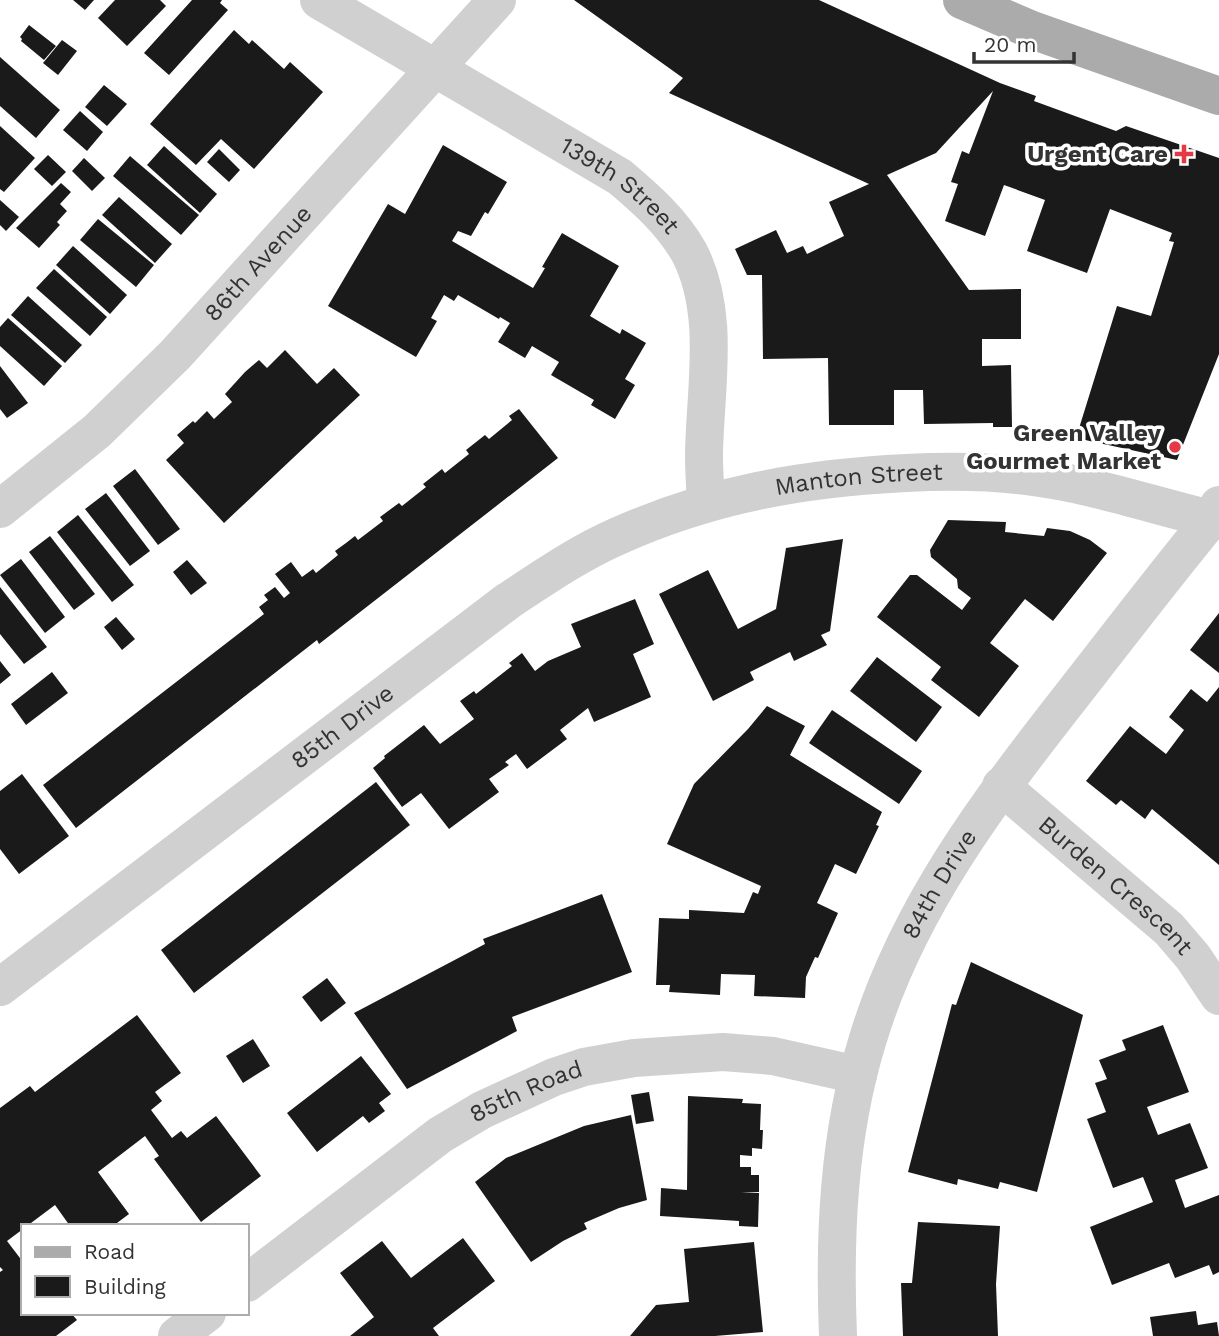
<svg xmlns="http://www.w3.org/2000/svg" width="1219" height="1336" viewBox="0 0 1219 1336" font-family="'Work Sans',sans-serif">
	<rect width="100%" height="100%" fill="#fff"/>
	<g fill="#1a1a1a">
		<path d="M73,0H94L85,10Z"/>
		<path d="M115,0H160L166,6L127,46L98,18Z"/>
		<path d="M192,0H222L220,3L228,10L169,75L144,53Z"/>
		<path d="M574,0H819L1000,83L1036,96L1034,101L1116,131L1126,126L1219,158V354L1177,460L1076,438L1117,306L1151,316L1174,242L1169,241L1172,233L1110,209L1087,273L1027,251L1045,200L1004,185L985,236L945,221L958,184L951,182L962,151L969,154L993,91L936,153L887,175L969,290L1021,289V339H982V366L1011,365L1012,427H993V423L924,424L923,390H894V425H829L828,358L763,359L762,275H747L735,249L776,230L787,253L803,246L807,254L844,236L829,202L869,184L669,93L683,78Z"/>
		<path d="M29,25L56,46L44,60L21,41L22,39L20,37Z"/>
		<path d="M234,30L249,44L252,40L284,69L290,62L323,92L254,169L221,139L196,165L150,124Z"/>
		<path d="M62,40L77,51L58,75L43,63Z"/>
		<path d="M0,57L60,110L36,138L0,106Z"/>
		<path d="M104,85L127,104L107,126L85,107Z"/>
		<path d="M80,111L103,132L87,151L63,130Z"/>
		<path d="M0,126L35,158L4,192L0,189Z"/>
		<path d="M443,145L507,182L488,214L485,212L471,236L458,231L452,241L533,288L545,268L542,267L562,233L619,266L590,316L620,334L622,329L646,343L625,379L635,385L615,419L591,405L594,400L551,375L559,362L532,346L525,358L498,342L510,323L500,317L499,319L458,295L454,301L444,295L431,318L437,321L416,357L328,306L388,204L405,214Z"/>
		<path d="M164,146L217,194L200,213L147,165Z"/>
		<path d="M219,149L240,170L229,182L207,162Z"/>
		<path d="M48,155L66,172L52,186L34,169Z"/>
		<path d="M130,156L199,215L181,235L113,176Z"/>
		<path d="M84,158L105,178L92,191L72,171Z"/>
		<path d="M61,183L71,192L60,204L67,211L57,222L60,225L58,227L39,248L16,228Z"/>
		<path d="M119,197L172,244L155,263L102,215Z"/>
		<path d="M0,200L19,217L6,231L0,225Z"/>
		<path d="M98,219L154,265L136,287L80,240Z"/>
		<path d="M73,246L127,295L110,314L56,265Z"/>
		<path d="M54,269L107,317L90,336L36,288Z"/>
		<path d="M28,296L82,345L65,363L11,315Z"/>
		<path d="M8,318L62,366L44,386L0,346V327Z"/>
		<path d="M285,350L317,384L334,368L360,395L224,523L166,460L184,443L177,435L193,421L195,423L207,411L214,419L232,402L225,394L245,372L259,360L267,368Z"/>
		<path d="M0,366L28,403L7,418L0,409Z"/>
		<path d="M519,409L558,458L319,644L317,640L76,828L43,785L264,614L259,607L268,600L264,595L275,587L284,598L290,593L275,574L291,562L302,577L313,569L316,573L338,555L335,551L346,543L355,536L358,540L383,521L380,517L399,503L402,506L426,487L423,484L442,469L445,473L469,454L466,450L485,435L489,439L512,420L509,416Z"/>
		<path d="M135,469L180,529L158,545L113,486Z"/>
		<path d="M106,493L150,551L130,566L85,509Z"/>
		<path d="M78,515L134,585L112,602L57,532Z"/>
		<path d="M948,520L1006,522L1005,532L1044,536L1047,528L1070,531L1090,540L1107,553L1053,621L1025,599L990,643L1019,666L979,717L931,680L941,667L877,617L910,575H917L962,610L971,598L958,588L957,579L931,557L930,550Z"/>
		<path d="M50,536L95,594L74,610L29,552Z"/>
		<path d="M843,539L830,631L821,635L827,645L794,661L790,652L750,672L754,680L713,701L659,594L708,570L738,629L776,609L786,548Z"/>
		<path d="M21,559L65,617L45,633L0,575Z"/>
		<path d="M187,560L207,583L191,595L173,572Z"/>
		<path d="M0,587L47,647L24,664L0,634Z"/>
		<path d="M635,599L654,644L633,654L651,697L594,722L588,708L560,730L567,739L527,769L516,754L505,762L509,765L489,779L499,792L449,829L421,793L402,807L373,768L385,758L384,756L424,725L440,744L474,719L460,701L474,691L476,694L512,666L509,663L522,653L535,671L548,661L581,647L571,624Z"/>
		<path d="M1219,613V673L1190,650Z"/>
		<path d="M116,617L135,639L122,650L104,627Z"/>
		<path d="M877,657L942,707L916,742L850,691Z"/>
		<path d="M0,661L11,675L0,684Z"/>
		<path d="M52,672L68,693L26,725L11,704Z"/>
		<path d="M1219,687V865L1152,809L1145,819L1121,800L1116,805L1086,781L1130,726L1166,754L1184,730L1169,717L1191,689L1207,702Z"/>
		<path d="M767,706L805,726L790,755L882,812L876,825L879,826L856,874L835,864L817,903L838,913L818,958L815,957L806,977L805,998L754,996L755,975L721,974L720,995L669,992L670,985H656L659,918L689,919V910L744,913L753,892L758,894L761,886L667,844L694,784L748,729Z"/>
		<path d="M832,710L922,771L899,804L809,743Z"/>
		<path d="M22,774L69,836L19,874L0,849V791Z"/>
		<path d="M376,782L410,825L194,993L161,950Z"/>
		<path d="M602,894L632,972L512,1017L517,1031L407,1089L354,1013L485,944L483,939Z"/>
		<path d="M971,962L1083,1015L1037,1192L1000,1182L998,1189L958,1179L957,1185L908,1172L952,1004L956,1005Z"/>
		<path d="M327,978L346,1003L321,1022L302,997Z"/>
		<path d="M137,1015L181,1073L155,1092L162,1101L151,1110L172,1138L181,1131L187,1138L216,1116L261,1176L201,1222L154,1159L159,1156L145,1136L98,1172L129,1214L113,1226H70L55,1205L27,1226H23V1229L7,1241L23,1262V1313H71L77,1320L56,1336H0V1272L3,1270L0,1267V1108L30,1086L35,1092Z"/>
		<path d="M1163,1025L1189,1092L1147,1107L1158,1135L1190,1123L1208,1168L1175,1180L1185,1208L1219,1195V1272L1213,1275L1209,1265L1175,1278L1169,1263L1112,1285L1090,1227L1153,1202L1143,1177L1113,1188L1087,1119L1106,1112L1095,1083L1107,1079L1099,1060L1126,1050L1122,1040Z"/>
		<path d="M253,1039L270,1066L243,1083L226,1056Z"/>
		<path d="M361,1056L391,1094L379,1103L385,1111L369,1123L363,1116L317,1152L287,1113Z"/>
		<path d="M649,1092L654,1121L636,1124L631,1095Z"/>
		<path d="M688,1096L743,1099L742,1103L761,1104L760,1130H763L762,1149L752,1148V1156L740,1155V1167H751V1175H759V1192H741L759,1193L758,1227L739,1226V1221L660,1216L661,1188L687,1190Z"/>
		<path d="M631,1115L647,1200L619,1208L584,1223L587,1229L563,1241L531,1262L475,1182L506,1158L584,1126Z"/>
		<path d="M918,1222L1000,1226L996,1284L998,1336H903L901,1283H912Z"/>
		<path d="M463,1238L495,1281L433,1328L439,1336H350L374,1317L340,1273L382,1241L411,1278Z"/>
		<path d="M754,1242L763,1332L715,1336H630L656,1305L689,1302L684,1249Z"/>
		<path d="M1196,1311L1198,1325L1217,1322L1219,1336H1153L1150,1317Z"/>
	</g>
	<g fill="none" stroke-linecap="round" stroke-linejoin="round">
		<g stroke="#d0d0d0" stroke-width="38">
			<path id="s1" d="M319,0L620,177C646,199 672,222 689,252C721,313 705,389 704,454C704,470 705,487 706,503"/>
			<path id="s2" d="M0,509L97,431L175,355L497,0"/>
			<path id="s3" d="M1001,786L1169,929L1193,957L1219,996"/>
			<path id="s4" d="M0,987L508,601C543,578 579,553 618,536C712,494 804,478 906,473C948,471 991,471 1033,477C1096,485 1157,507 1219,521"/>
			<path id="s5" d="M247,1283L440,1135L482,1110L554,1077L584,1067L634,1058L723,1052L773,1056L858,1075"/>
			<path d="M177,1336L207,1313"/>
			<path id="s6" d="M838,1336C834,1238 838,1137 867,1042C906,910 989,801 1073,694C1119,635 1164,576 1211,519L1219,505"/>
		</g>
		<path stroke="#ababab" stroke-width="38" d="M962,0L1032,30L1219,96"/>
	</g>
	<g fill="#e63946" stroke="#fff" stroke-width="2.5">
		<path d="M1180.5 143.5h7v7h7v7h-7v7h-7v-7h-7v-7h7z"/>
		<circle cx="1175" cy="447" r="7"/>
	</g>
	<g text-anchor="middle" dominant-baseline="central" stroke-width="7" stroke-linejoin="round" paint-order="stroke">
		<g font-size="24" font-weight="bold" fill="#333" stroke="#fff" text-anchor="end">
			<text x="1168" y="154">Urgent Care</text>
			<text x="1161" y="433">Green Valley<tspan x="1161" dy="28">Gourmet Market</tspan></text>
		</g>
		<g font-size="24" fill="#333" stroke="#fff">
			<text stroke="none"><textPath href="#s1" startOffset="354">139th Street</textPath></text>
			<text stroke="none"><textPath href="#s2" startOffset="357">86th Avenue</textPath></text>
			<text stroke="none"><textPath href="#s4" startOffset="1015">Manton Street</textPath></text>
			<text stroke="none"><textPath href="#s4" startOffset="430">85th Drive</textPath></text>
			<text stroke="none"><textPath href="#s6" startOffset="471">84th Drive</textPath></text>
			<text stroke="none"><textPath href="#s3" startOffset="152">Burden Crescent</textPath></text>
			<text stroke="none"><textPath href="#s5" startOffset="340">85th Road</textPath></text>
		</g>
	</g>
	<rect x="21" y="1224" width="228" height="91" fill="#ffffff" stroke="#adadad" stroke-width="2"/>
	<rect x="35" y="1247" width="35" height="10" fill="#ababab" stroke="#adadad" stroke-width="2"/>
	<text x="84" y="1259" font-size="21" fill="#333333">Road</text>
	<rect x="35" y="1276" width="35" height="21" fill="#1a1a1a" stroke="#adadad" stroke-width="2"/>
	<text x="84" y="1294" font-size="21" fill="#333333">Building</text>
	<path d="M974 52v10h100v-10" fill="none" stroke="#333333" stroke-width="3.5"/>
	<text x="984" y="52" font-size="21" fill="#333333" stroke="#ffffff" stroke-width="5" paint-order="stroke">20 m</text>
</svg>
